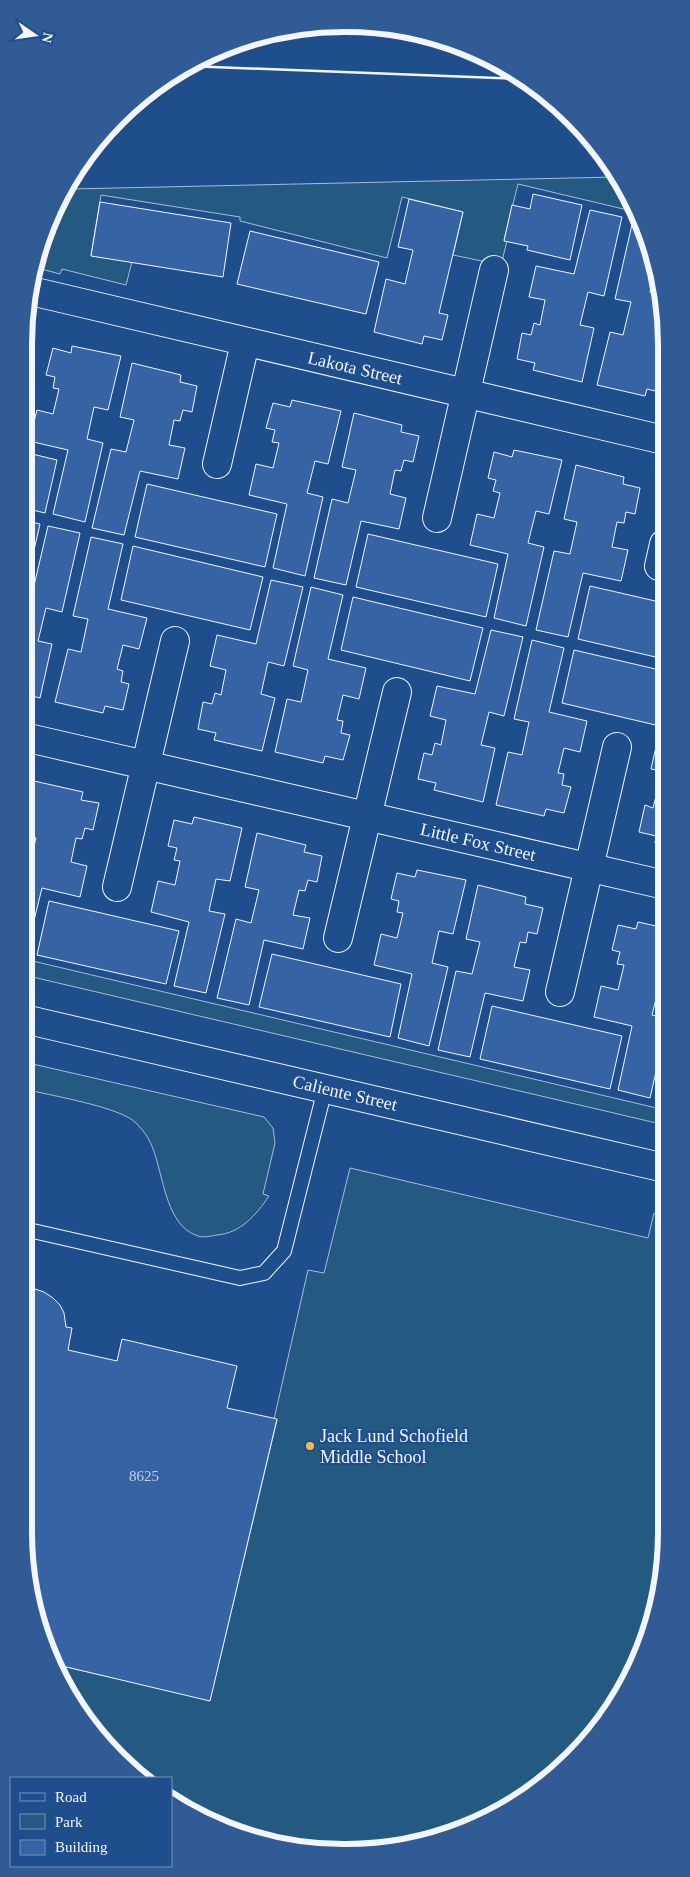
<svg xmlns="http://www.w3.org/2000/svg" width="690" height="1877" viewBox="0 0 690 1877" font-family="Georgia,serif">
	<rect width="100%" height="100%" fill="#1f4e8c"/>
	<g fill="#245a82" stroke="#a8bbd7">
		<path d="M616,177L633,203L636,212L518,184L504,240L507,241L501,265L453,255L463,212L402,197L387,258L240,221V217L101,195L91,255L132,262L126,285L62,269L60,274L34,267L35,262L71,189Z"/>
		<path d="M24,959L665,1110V1125L24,975Z"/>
		<path d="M24,1062L264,1117L273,1128L275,1143L263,1194L269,1196C256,1215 241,1233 217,1235C211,1236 203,1238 198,1236C162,1225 164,1165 148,1138C145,1133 140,1127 136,1123C121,1107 48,1095 24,1089Z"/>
		<path d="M350,1168L648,1238L654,1213L666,1215V1532L655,1615L600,1727L523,1799L408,1847L303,1850L185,1810L171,1799V1778H146L103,1744L58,1665L210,1700L277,1420L274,1419L308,1270L324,1273Z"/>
	</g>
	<g fill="#3563a3" stroke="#f2f6ff">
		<path d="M533,194L582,205L570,260L527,250L528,246L504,241L512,205L530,209Z"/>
		<path d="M409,199L463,212L439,313L448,315L442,340L424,336L422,344L374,332L386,279L405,284L413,250L398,247Z"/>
		<path d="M100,202L231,223L223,277L91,256Z"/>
		<path d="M590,210L622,217L604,296L588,292L580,325L594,328L582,382L533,370L535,363L517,359L522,333L531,335L534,323L540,325L545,300L529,297L536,266L574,274Z"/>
		<path d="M633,220L639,221L654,273L650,292L661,294L663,303L664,334L659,352L664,353V393L647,389L645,396L597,385L610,332L623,335L631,302L615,299Z"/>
		<path d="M250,231L379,262L366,314L237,284Z"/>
		<path d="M72,346L121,356L108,410L94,407L87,439L103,443L85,522L53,514L68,450L29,441L37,410L53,414L59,389L53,388L55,377L46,375L53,348L71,353Z"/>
		<path d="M132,363L181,375L180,382L197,386L192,412L183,410L180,421L174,420L169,445L185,448L178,479L140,471L124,535L92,528L111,449L126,452L134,420L120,417Z"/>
		<path d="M292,400L341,411L328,464L315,461L307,493L323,497L305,576L273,568L287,504L249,495L256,464L273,468L279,443L272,442L275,430L266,428L273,403L290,407Z"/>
		<path d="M354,413L402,425L401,432L419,436L413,462L404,460L401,471L395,470L390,494L406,498L399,529L361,521L346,585L314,578L332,499L348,503L356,470L342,467Z"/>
		<path d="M514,450L562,460L549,514L536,511L528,543L544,547L526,626L494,618L508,554L470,545L477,514L494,518L500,493L493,491L496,480L488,478L494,452L512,457Z"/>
		<path d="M24,452L57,460L45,513L24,508Z"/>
		<path d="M576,465L624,477L623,484L640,488L635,514L626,512L624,523L617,522L612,547L628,550L621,581L583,573L568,637L536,630L554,551L570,554L577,522L564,519Z"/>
		<path d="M147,484L277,514L265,567L135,537Z"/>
		<path d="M24,520L40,524L28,576L24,575Z"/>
		<path d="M48,526L80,533L62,612L46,608L38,641L52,644L40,698L24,694V588L33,590Z"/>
		<path d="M368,534L498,564L486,617L356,587Z"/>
		<path d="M91,537L123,544L108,609L147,618L139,649L123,645L117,669L123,671L121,682L129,684L123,710L105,706L103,713L55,702L68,649L81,652L88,619L73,616Z"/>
		<path d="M133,546L263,577L250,630L121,600Z"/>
		<path d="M271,580L303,587L284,666L268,662L261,694L275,698L262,751L214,740L216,733L198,729L203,702L212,704L215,693L221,695L226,670L210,666L217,635L256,644Z"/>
		<path d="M590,586L664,603V659L578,639Z"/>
		<path d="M311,587L343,595L328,659L366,668L359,699L343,695L337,720L343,721L341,733L350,735L343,760L325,756L323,763L275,752L287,699L301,702L308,670L293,666Z"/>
		<path d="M353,597L483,628L470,681L341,650Z"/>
		<path d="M491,630L523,637L504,716L489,712L481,745L495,748L483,802L434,790L436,783L418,779L424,753L432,755L435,743L441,745L446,720L430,716L437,686L475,694Z"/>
		<path d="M532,640L564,648L549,712L587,721L580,752L564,748L558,773L564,774L562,785L571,787L564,813L546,809L544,816L496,805L508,752L522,755L529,722L514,719Z"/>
		<path d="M574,650L664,671V727L562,703Z"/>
		<path d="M658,738L664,740L665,772L651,769Z"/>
		<path d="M34,781L83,792L81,800L99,803L93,830L85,828L82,839L76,838L71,862L87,866L80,897L42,888L26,953L24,952V869L28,870L36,838L24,835V829Z"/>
		<path d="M665,787V845L655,843L656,836L639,832L645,805L653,808L656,796L662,798Z"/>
		<path d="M194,817L242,828L230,881L216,879L209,911L225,914L206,993L174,986L189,922L151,912L158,881L175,885L180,861L174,860L177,848L168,846L174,820L192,824Z"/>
		<path d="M257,833L306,845L304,852L322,856L317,882L308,880L305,891L299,890L293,915L310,918L303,949L264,940L249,1005L217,998L236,919L251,923L259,890L245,887Z"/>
		<path d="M417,870L466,880L453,934L439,931L432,963L448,967L429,1046L398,1038L412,974L374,965L381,934L397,938L403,913L397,912L399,901L391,899L397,873L415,877Z"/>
		<path d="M478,885L526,897L525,904L543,908L537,934L528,932L526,943L520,942L514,967L530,970L523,1001L485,993L470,1057L438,1050L456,971L472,974L480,942L466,939Z"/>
		<path d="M49,901L179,931L166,984L37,955Z"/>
		<path d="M638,922L665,928V984L660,983L652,1015L665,1018V1032L650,1098L618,1090L632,1026L594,1017L601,986L618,990L624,965L617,964L620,952L612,950L618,925L636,929Z"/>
		<path d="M272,954L401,984L390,1037L259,1007Z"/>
		<path d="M492,1006L622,1036L610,1089L480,1059Z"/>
		<path d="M665,1080V1103L660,1101Z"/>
		<path d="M24,1265L31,1267L26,1286L44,1292L53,1298L60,1305L64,1313L66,1327L72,1328L68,1350L117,1361L122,1339L237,1366L227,1408L277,1419L210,1701L58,1665L41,1636L24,1532Z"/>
	</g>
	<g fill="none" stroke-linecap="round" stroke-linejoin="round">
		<defs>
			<path id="service" d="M24,1229L240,1278L264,1273L284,1251L325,1089"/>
			<g id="minor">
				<path d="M31,291L664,440"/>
				<path d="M217,464L245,343"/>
				<path d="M437,518L494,270"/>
				<path d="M659,566L664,544"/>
				<path d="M24,737L665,885"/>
				<path d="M117,887L175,641"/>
				<path d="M338,938L397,692"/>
				<path d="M560,992L617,747"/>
				<path d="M24,1019L665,1168"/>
			</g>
		</defs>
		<use href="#service" stroke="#f2f6ff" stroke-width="16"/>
		<use href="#minor" stroke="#f2f6ff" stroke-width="30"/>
		<use href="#service" stroke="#1f4e8c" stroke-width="14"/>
		<use href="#minor" stroke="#1f4e8c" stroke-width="28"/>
		<path stroke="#f2f6ff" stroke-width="2.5" d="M188,66L520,79"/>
	</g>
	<circle fill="#ffb74d" stroke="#1f4e8c" stroke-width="2" cx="310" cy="1446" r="5"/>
	<g text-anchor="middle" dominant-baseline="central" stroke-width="4" stroke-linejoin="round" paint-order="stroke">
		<g font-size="15" fill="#c3d1e8">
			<text x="144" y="1476">8625</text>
		</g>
		<g font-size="18" fill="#f2f6ff" stroke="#1f4e8c">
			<text transform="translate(355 368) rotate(13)">Lakota Street</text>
			<text transform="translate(478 842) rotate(13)">Little Fox Street</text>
			<text transform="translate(345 1093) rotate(13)">Caliente Street</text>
		</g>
		<g font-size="18" fill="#f2f6ff" stroke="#1f4e8c" text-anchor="start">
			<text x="320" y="1436">Jack Lund Schofield<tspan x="320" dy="21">Middle School</tspan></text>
		</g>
	</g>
	<path d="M0 0H690V1877H0ZM344 32H346A312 312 0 0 1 658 344V1532A312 312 0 0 1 346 1844H344A312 312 0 0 1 32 1532V344A312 312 0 0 1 344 32Z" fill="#305b95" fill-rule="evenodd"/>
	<path fill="none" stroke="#f2f6ff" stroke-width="6" d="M344 32H346A312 312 0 0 1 658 344V1532A312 312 0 0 1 346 1844H344A312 312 0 0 1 32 1532V344A312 312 0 0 1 344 32Z"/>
	<rect x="10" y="1777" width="162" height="90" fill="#1f4e8c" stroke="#7391ba"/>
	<rect x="20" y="1793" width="25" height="8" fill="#1f4e8c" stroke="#7391ba"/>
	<text x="55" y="1802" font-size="15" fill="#f2f6ff">Road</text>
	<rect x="20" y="1814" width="25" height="15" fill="#245a82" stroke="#7391ba"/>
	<text x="55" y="1827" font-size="15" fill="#f2f6ff">Park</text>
	<rect x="20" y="1840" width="25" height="15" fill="#3563a3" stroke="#7391ba"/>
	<text x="55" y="1852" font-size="15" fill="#f2f6ff">Building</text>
	<g transform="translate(35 35) rotate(103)" stroke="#1f4e8c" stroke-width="4" paint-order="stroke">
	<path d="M0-4L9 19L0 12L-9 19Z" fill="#f2f6ff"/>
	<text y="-8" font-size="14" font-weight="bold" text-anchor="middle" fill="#f2f6ff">N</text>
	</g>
</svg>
